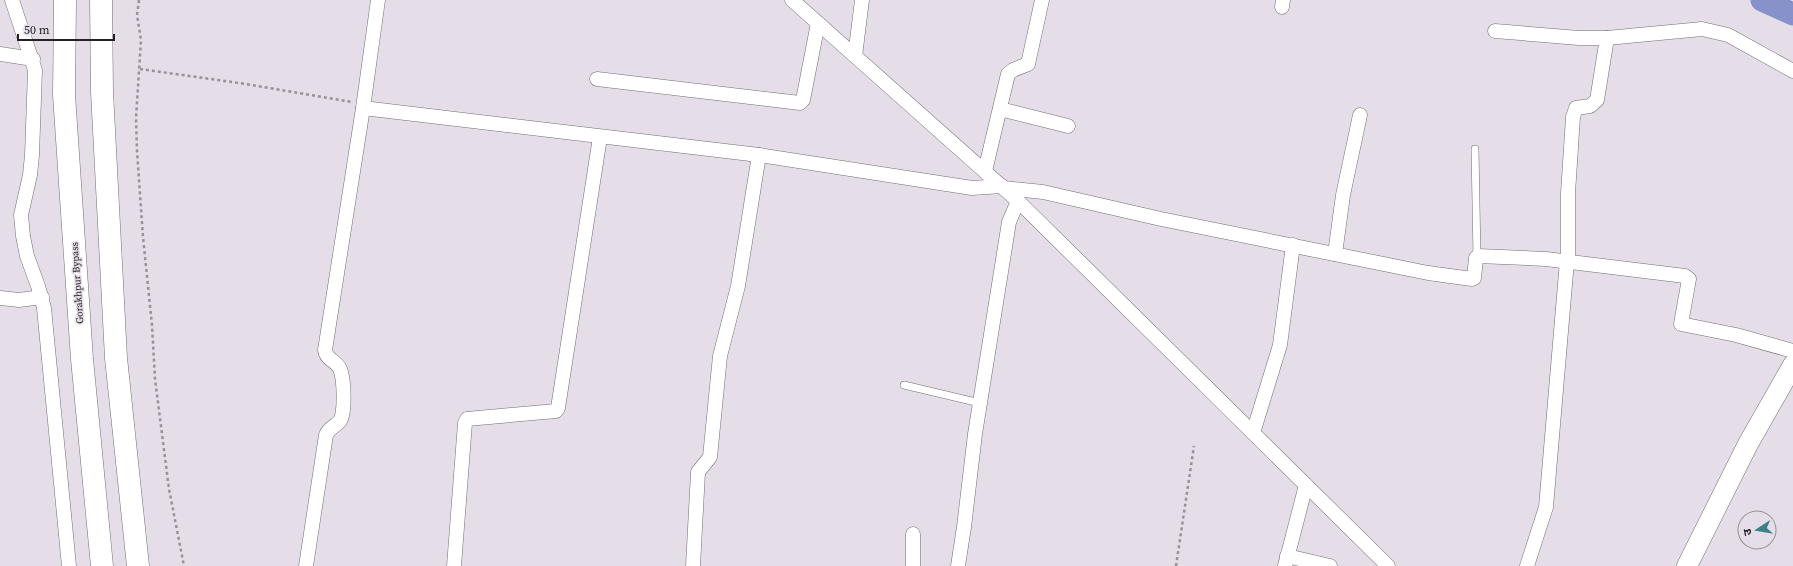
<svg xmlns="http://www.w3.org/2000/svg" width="1793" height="566" viewBox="0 0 1793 566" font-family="'Source Serif 4','Noto Sans Devanagari',serif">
	<rect width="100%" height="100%" fill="#e5dde7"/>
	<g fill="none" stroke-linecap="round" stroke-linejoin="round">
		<path stroke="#8692c9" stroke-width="23" d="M1762,0L1793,14"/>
		<defs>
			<g id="lane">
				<path d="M1475,149L1477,257"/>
				<path d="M904,385L980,403"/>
			</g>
			<g id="street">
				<path d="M12,0L35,70L32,155L30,175L21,215L23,236L27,256L38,286L44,308L69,566"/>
				<path d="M792,0L1018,201L1388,566"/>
				<path d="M1282,7L1283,0"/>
				<path d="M1495,31L1579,38H1607L1702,29L1728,35L1793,71"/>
				<path d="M0,54L33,59"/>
				<path d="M855,56L862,0"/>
				<path d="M597,79L800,103L803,100L818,23"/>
				<path d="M363,108L759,155L972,188L1002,186"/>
				<path d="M1000,109L1068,126"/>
				<path d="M985,171L1008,74L1013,70L1028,64L1042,0"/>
				<path d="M1004,188L1043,192L1161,219L1428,273L1472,279L1474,278L1476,258L1478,256L1546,259L1685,276L1689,279L1681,324L1736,335L1793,351"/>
				<path d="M1335,254L1343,195L1360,115"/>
				<path d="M1568,261V193L1573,117L1576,108L1590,106L1597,100L1607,38"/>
				<path d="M0,298L19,300L42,297"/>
				<path d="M1253,433L1280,345L1293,245"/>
				<path d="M1287,556L1330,566"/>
				<path d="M306,566L326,435C329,428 334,427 339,422C346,415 344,378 340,369C336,360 326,360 325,350L363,108L378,0"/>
				<path d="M454,566L465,423L467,419L556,411L558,408L600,137"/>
				<path d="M693,566L698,472L710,457L720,356L738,286L759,155"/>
				<path d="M913,566V534"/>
				<path d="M958,566L964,527L975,434L1009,222L1018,201"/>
				<path d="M1285,566L1306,485"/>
				<path d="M1527,566L1546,507L1567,261"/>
			</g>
			<path id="secondary" d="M1687,566L1748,444L1793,365"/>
			<g id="highway">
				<path d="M65,0L64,95L82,359L102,566"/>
				<path d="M101,0L102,92L116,358L138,566"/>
			</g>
		</defs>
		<use href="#lane" stroke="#746c75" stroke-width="8"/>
		<use href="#street" stroke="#746c75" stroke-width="15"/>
		<use href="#secondary" stroke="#746c75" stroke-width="21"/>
		<use href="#highway" stroke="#746c75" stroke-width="23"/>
		<g stroke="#979199" stroke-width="2.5" stroke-dasharray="3 3" stroke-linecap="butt">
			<path d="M139,0L137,15L141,40L136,118L137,151L143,237L152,325L155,379L169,489L184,566"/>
			<path d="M140,69L246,84L352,102"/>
			<path d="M1176,566L1194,446"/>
		</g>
		<use href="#lane" stroke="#fff" stroke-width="7"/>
		<use href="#street" stroke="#fff" stroke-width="14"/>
		<use href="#secondary" stroke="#fff" stroke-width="20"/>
		<use href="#highway" stroke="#fff" stroke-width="22"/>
	</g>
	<g text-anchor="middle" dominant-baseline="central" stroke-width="3" stroke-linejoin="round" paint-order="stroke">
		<g font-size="10" fill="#242125" stroke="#e5dde7">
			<text transform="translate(77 283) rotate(-94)">Gorakhpur Bypass</text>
		</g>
	</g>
	<g transform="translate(1757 530) rotate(258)"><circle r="19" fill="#e5dde7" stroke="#989299"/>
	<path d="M0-3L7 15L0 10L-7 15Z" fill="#398188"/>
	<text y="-6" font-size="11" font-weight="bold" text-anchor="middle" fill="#242125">उ</text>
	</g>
	<path d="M18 34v6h96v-6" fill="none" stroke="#242125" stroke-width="2"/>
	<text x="24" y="34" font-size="12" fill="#242125" stroke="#e5dde7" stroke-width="3" paint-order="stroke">50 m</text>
</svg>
